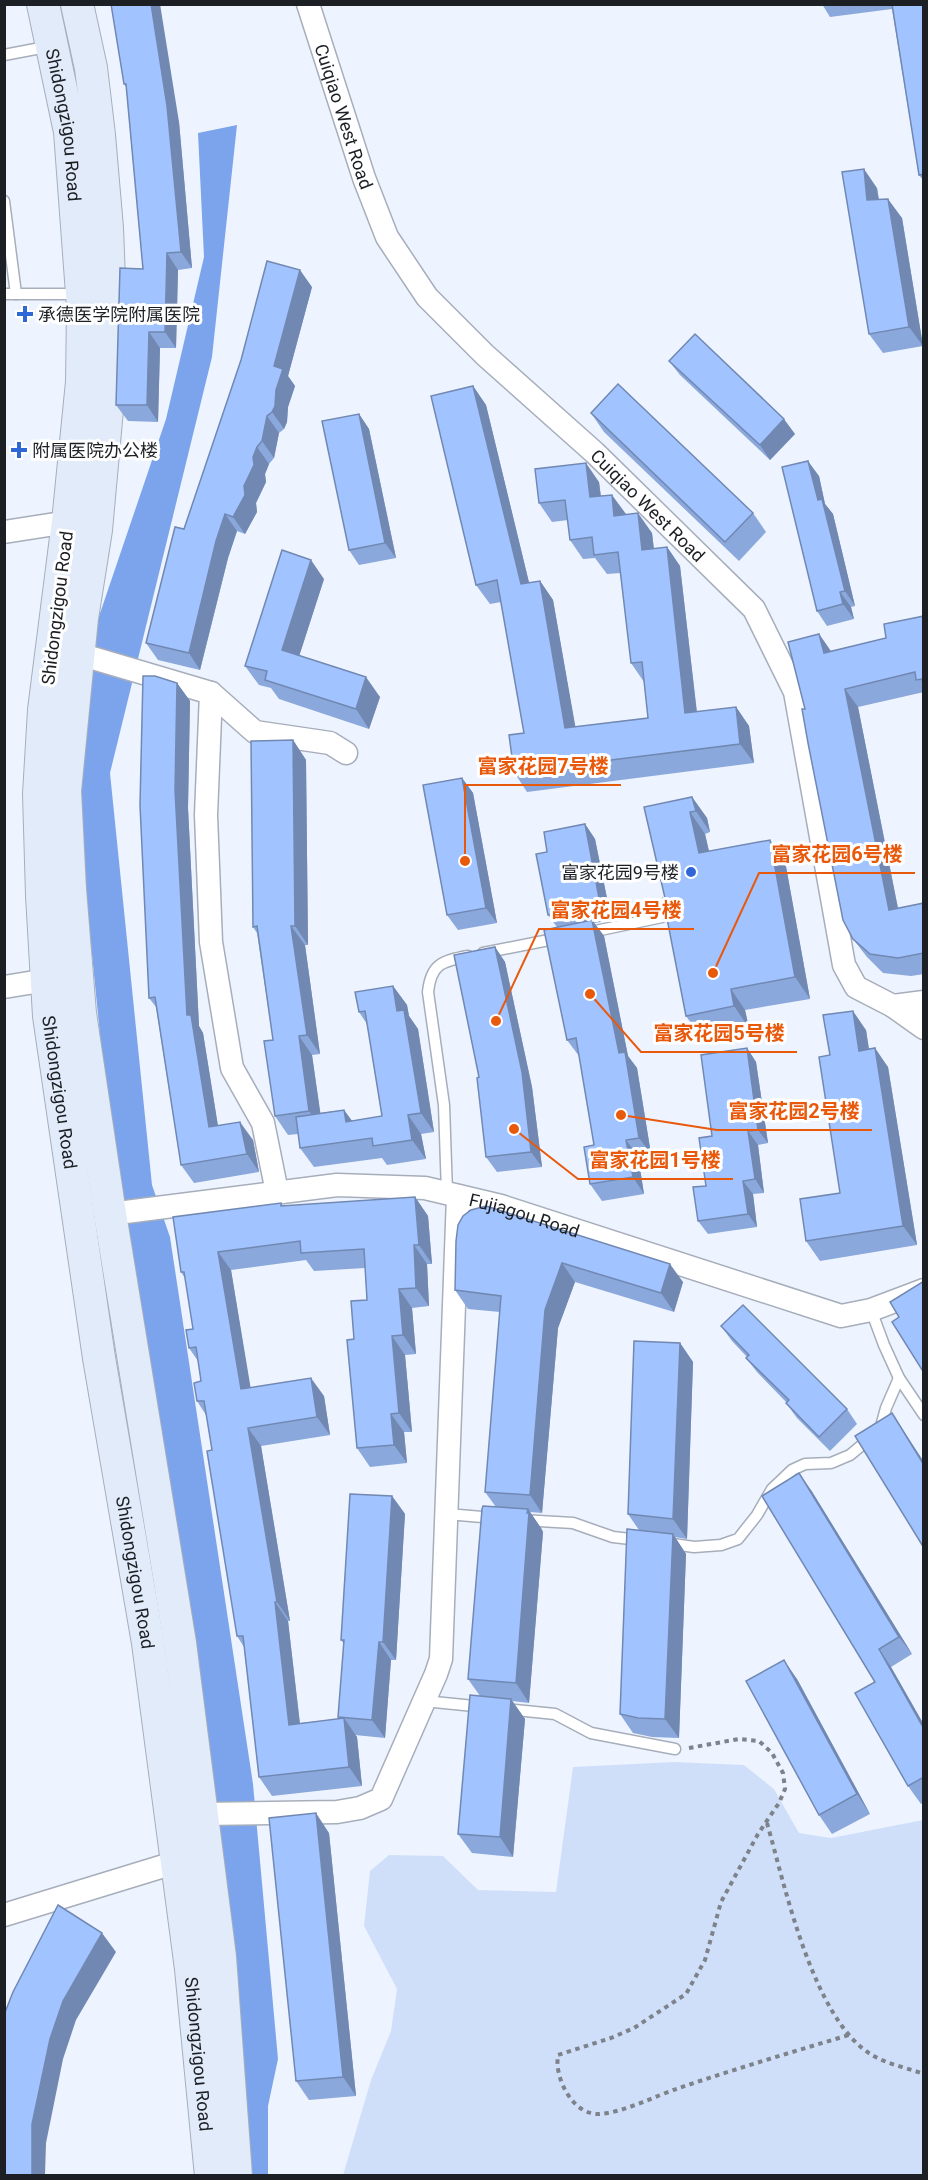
<svg xmlns="http://www.w3.org/2000/svg" width="928" height="2180" viewBox="0 0 928 2180" font-family="Roboto,'Noto Sans SC',sans-serif">
	<rect width="100%" height="100%" fill="#eef4ff"/>
	<path fill="#d0dff9" d="M674,1762L744,1765L774,1789L799,1833L831,1838L923,1820V2175H343L371,2080L391,2031L397,1989L364,1926L370,1871L389,1855L443,1856L478,1890L556,1892L573,1767Z"/>
	<path fill="#7ca4ed" d="M237,125L212,357L110,773L152,1185L170,1237L253,1784L278,2059L268,2106V2176L245,2175L115,1186L76,793L94,631L166,419L204,257L198,133Z"/>
	<g fill="none" stroke-linecap="round" stroke-linejoin="round">
		<defs>
			<g id="lane">
				<path d="M4,55L46,47"/>
				<path d="M4,201L16,294"/>
				<path d="M4,294H79"/>
				<path d="M586,933L662,917"/>
				<path d="M483,953L559,938"/>
				<path d="M447,1193L444,1105L428,992C431,964 442,961 468,956"/>
				<path d="M871,1310L884,1345L899,1378L924,1415"/>
				<path d="M447,1514L494,1518"/>
				<path d="M522,1520L573,1523L613,1537L639,1540"/>
				<path d="M666,1543L694,1547L721,1545L738,1539L757,1515L772,1489L792,1470L805,1464L831,1463L850,1455L880,1430L886,1408L899,1378"/>
				<path d="M424,1701L484,1707"/>
				<path d="M505,1709L555,1714L591,1733L675,1749"/>
			</g>
			<g id="street">
				<path id="s1" d="M308,4L364,178L387,237L427,297L485,355L595,453L754,609L795,692L844,965L856,987L893,1006L924,1028"/>
				<path d="M4,532L68,522"/>
				<path d="M79,654L211,693L255,732L330,743L346,753"/>
				<path d="M211,693L206,815L211,942L232,1068L263,1123L277,1192"/>
				<path d="M4,987L47,980"/>
				<path d="M893,1006L924,1002"/>
				<path id="s2" d="M110,1214L337,1185L425,1188L501,1206L841,1316L871,1310L924,1290"/>
				<path d="M201,1814L337,1812L360,1808L381,1799L436,1674L441,1659L458,1196"/>
				<path d="M4,1915L177,1862"/>
			</g>
			<g id="secondary">
				<path id="s3" d="M43,4L70,132L83,307L82,382L68,522L44,710L39,794L42,896L49,1016L99,1358L148,1643L191,1969L211,2176"/>
				<path d="M77,4L91,68L99,135L107,228L112,355L96,530L82,618L65,791L70,889L80,1013L110,1214L180,1643L220,1957L236,2176"/>
			</g>
		</defs>
		<use href="#lane" stroke="#a7aebb" stroke-width="13"/>
		<use href="#street" stroke="#a7aebb" stroke-width="25"/>
		<use href="#secondary" stroke="#a7aebb" stroke-width="34"/>
		<g stroke="#7e828a" stroke-width="4" stroke-dasharray="4.5 4.5" stroke-linecap="butt">
			<path d="M689,1748L739,1739L759,1741L772,1753L783,1773L785,1789L779,1803L758,1834L721,1902L705,1960L686,1994L634,2028L611,2038L558,2055C554,2078 573,2116 600,2114C625,2112 655,2096 679,2088C735,2069 792,2052 849,2035"/>
			<path d="M767,1823C785,1886 813,2020 872,2055C887,2064 907,2068 924,2074"/>
		</g>
		<use href="#lane" stroke="#fff" stroke-width="10"/>
		<use href="#street" stroke="#fff" stroke-width="22"/>
		<use href="#secondary" stroke="#e2ebfa" stroke-width="32"/>
	</g>
	<g fill="#8aa8db">
		<path d="M111,4L179,122L192,268L178,270L176,348H160L158,422L128,421L116,405L143,269L126,87L124,84Z"/>
		<path d="M822,4H924V181L919,175L892,9L830,17Z"/>
		<path d="M877,188L879,199L902,218L923,346L883,353L869,334Z"/>
		<path d="M312,287L288,376L295,386L288,407L287,422L284,429L279,433L274,458L269,464L265,474L266,482L256,503L257,512L245,534L237,531L228,558L200,670L158,660L146,643L184,529Z"/>
		<path d="M669,361L795,434L770,460L680,375Z"/>
		<path d="M473,386L486,405L529,583L540,581L553,600L575,727L648,718L644,682L631,663L621,573L607,574L595,558L583,559L570,540L568,520L552,522L539,503L599,482L601,496L652,533L654,549L667,547L680,566L697,712L736,707L749,726L754,763L527,792L514,772L524,733L501,602L490,604L476,585Z"/>
		<path d="M591,413L753,513L766,532L739,561L604,432Z"/>
		<path d="M359,414L369,429L396,558L359,565L349,550Z"/>
		<path d="M819,476L825,504L833,514L855,606L851,607L854,619L827,626L817,611Z"/>
		<path d="M324,579L299,656L380,697L369,729L279,699L271,688L259,685L245,666Z"/>
		<path d="M924,616V692L858,707L898,908L924,903V974L911,976L883,973L867,957L853,939L805,709L819,634L831,651L886,638Z"/>
		<path d="M177,683L190,701L188,808L199,1026L203,1033L218,1126L253,1140L259,1172L194,1183L181,1165L156,1007L149,998Z"/>
		<path d="M293,740L306,760L308,945H305L320,1054L312,1055L320,1113L344,1110L352,1121L382,1116L367,1024L359,1012L393,986L407,1005L409,1016L418,1029L434,1132L421,1134L426,1159L387,1165L382,1158L314,1167L300,1148L298,1134L288,1135L275,1116L273,1040L257,933L253,927Z"/>
		<path d="M462,778L473,793L497,923L458,930L447,915Z"/>
		<path d="M692,797L707,818L710,832L705,834L709,851L785,861L810,999L745,1010L749,1028L701,1037L686,1016L665,898Z"/>
		<path d="M585,824L595,839L610,913L600,915L601,922L594,923L604,936L628,1056L637,1068L651,1154L638,1156L644,1194L602,1201L590,1184L594,1145L579,1056L567,1040L557,927L548,915L547,852Z"/>
		<path d="M495,947L505,962L532,1087L542,1167L497,1172L486,1157L479,1077Z"/>
		<path d="M866,1030L869,1049L888,1067L917,1245L820,1261L806,1241L840,1193L830,1055Z"/>
		<path d="M747,1048L756,1062L768,1143L758,1145L764,1193L753,1194L757,1227L708,1234L698,1221L706,1186L712,1136Z"/>
		<path d="M415,1197L428,1216L432,1264H427L429,1306L412,1308L416,1354L405,1355L412,1432H404L407,1463L370,1467L357,1448L354,1339L367,1300L365,1268L314,1271L306,1260L231,1270L250,1388L324,1396L330,1435L261,1446L290,1621H288L300,1723L339,1719L338,1717L344,1644L341,1640L392,1496L405,1514L396,1660H391L385,1738L355,1735L357,1737L362,1786L272,1796L259,1777L244,1647L237,1636L212,1450L206,1415L197,1401L201,1381L198,1361L189,1348L193,1329L185,1278L181,1272L281,1203L283,1206Z"/>
		<path d="M486,1206L683,1282L674,1312L575,1282L558,1328L542,1513L530,1512L541,1528L543,1532L529,1703L512,1701L525,1719L513,1857L472,1853L458,1834L480,1696L468,1679L496,1507L485,1492L500,1312L468,1309L455,1290Z"/>
		<path d="M721,1326L847,1409L857,1424L830,1451L797,1418L786,1403H787L757,1372L746,1358L747,1357L732,1341Z"/>
		<path d="M680,1343L693,1362L687,1539L675,1537L686,1554L679,1738L652,1737L633,1733L620,1714L639,1530L628,1514Z"/>
		<path d="M811,1490L912,1654L891,1667L924,1725V1802L921,1804L908,1786L875,1682Z"/>
		<path d="M797,1679L870,1814L832,1834L819,1815Z"/>
		<path d="M329,1833L356,2096L309,2100L296,2081Z"/>
	</g>
	<g fill="#7188b2">
		<path d="M151,4H160L179,122L192,268L181,252Z"/>
		<path d="M864,169L877,188L881,219L867,200Z"/>
		<path d="M888,199L902,218L923,346L909,327Z"/>
		<path d="M167,253L178,270L176,348L165,332Z"/>
		<path d="M300,270L312,287L288,376L295,386L288,407L287,422L284,429L272,412L274,366Z"/>
		<path d="M149,332L160,348L158,422L147,405Z"/>
		<path d="M473,386L486,405L534,603L521,584Z"/>
		<path d="M359,414L369,429L396,558L385,543Z"/>
		<path d="M267,416L279,433L274,458L262,441Z"/>
		<path d="M784,419L795,434L770,460L760,445Z"/>
		<path d="M257,447L269,464L265,474L266,482L256,503L257,512L245,534L233,517Z"/>
		<path d="M808,461L819,476L825,504L833,514L855,606L845,591L818,500Z"/>
		<path d="M586,463L599,482L603,516L590,497Z"/>
		<path d="M612,495L626,514L628,535L614,516Z"/>
		<path d="M638,513L652,533L656,569L642,550Z"/>
		<path d="M225,514L237,531L228,558L200,670L189,653L216,541Z"/>
		<path d="M667,547L680,566L699,732L685,713Z"/>
		<path d="M311,560L324,579L295,669L282,650Z"/>
		<path d="M540,581L553,600L579,747L565,728Z"/>
		<path d="M840,592L851,607L854,619L843,604Z"/>
		<path d="M819,634L832,653H824Z"/>
		<path d="M366,677L380,697L369,729L356,709Z"/>
		<path d="M177,683L190,701L188,808L199,1026L203,1033L221,1145L209,1127L187,1015L175,790Z"/>
		<path d="M845,689L858,707L902,929L889,910Z"/>
		<path d="M736,707L749,726L754,763L740,744Z"/>
		<path d="M293,740L306,760L308,945L295,926Z"/>
		<path d="M462,778L473,793L497,923L486,908Z"/>
		<path d="M692,797L707,818L710,832L696,811Z"/>
		<path d="M690,812L705,834L714,874L699,853Z"/>
		<path d="M585,824L595,839L610,913L599,898Z"/>
		<path d="M770,840L785,861L810,999L795,977Z"/>
		<path d="M589,900L600,915L601,922L591,907Z"/>
		<path d="M592,920L604,936L628,1056L637,1068L651,1154L639,1138L619,1053Z"/>
		<path d="M291,926L305,945L320,1054L307,1035Z"/>
		<path d="M495,947L505,962L532,1087L542,1167L531,1152Z"/>
		<path d="M393,986L407,1005L409,1016L418,1029L434,1132L421,1113L397,1011Z"/>
		<path d="M731,989L745,1010L749,1028L734,1006Z"/>
		<path d="M853,1011L866,1030L872,1070L859,1051Z"/>
		<path d="M299,1036L312,1055L323,1131L309,1111Z"/>
		<path d="M747,1048L756,1062L768,1143L758,1130Z"/>
		<path d="M875,1048L888,1067L917,1245L903,1226Z"/>
		<path d="M344,1110L358,1129L346,1122Z"/>
		<path d="M408,1115L421,1134L426,1159L412,1140Z"/>
		<path d="M240,1122L253,1140L259,1172L247,1154Z"/>
		<path d="M748,1131L758,1145L764,1193L755,1179Z"/>
		<path d="M626,1140L638,1156L644,1194L633,1177Z"/>
		<path d="M743,1181L753,1194L757,1227L748,1214Z"/>
		<path d="M415,1197L428,1216L432,1264L419,1245Z"/>
		<path d="M414,1245L427,1264L429,1306L416,1288Z"/>
		<path d="M218,1252L231,1270L254,1408L241,1389Z"/>
		<path d="M562,1263L575,1282L558,1328L542,1513L530,1495L545,1310Z"/>
		<path d="M670,1264L683,1282L674,1312L661,1293Z"/>
		<path d="M399,1289L412,1308L416,1354L403,1335Z"/>
		<path d="M392,1336L405,1355L412,1432L399,1413Z"/>
		<path d="M680,1343L693,1362L687,1539L673,1519Z"/>
		<path d="M311,1378L324,1396L330,1435L317,1417Z"/>
		<path d="M892,1413L905,1433L924,1462V1465Z"/>
		<path d="M391,1414L404,1432L407,1463L394,1445Z"/>
		<path d="M248,1428L261,1446L290,1621L277,1602Z"/>
		<path d="M799,1473L811,1490L912,1654L899,1637Z"/>
		<path d="M392,1496L405,1514L396,1660L383,1642Z"/>
		<path d="M528,1509L541,1528L543,1532L529,1703L516,1683Z"/>
		<path d="M673,1534L686,1554L679,1738L665,1719Z"/>
		<path d="M275,1602L288,1621L302,1743L289,1725Z"/>
		<path d="M379,1642L391,1660L385,1738L372,1720Z"/>
		<path d="M879,1649L891,1667L924,1725V1729Z"/>
		<path d="M784,1660L797,1679L870,1814L857,1794Z"/>
		<path d="M511,1699L525,1719L513,1857L500,1837Z"/>
		<path d="M344,1718L357,1737L362,1786L349,1767Z"/>
		<path d="M316,1813L329,1833L356,2096L343,2077Z"/>
		<path d="M102,1933L116,1952L76,2020L63,2059L46,2143L45,2175H32V2124L50,2039L63,2001Z"/>
	</g>
	<g fill="#a1c3ff" stroke="#7188b2" stroke-width="1.5">
		<path d="M111,4H151L167,106L181,252L167,253L165,332H149L147,405H116L120,268L143,269L126,84H124Z"/>
		<path d="M892,4H924V174L919,175Z"/>
		<path d="M864,169L867,200L888,199L909,327L869,334L842,172Z"/>
		<path d="M267,261L300,270L274,366L283,369L276,390L275,406L272,412L267,416L262,441L257,447L253,457L254,465L244,486L245,495L233,517L225,514L216,541L189,653L146,643L175,527L184,529L241,360Z"/>
		<path d="M695,334L784,419L760,445L669,361Z"/>
		<path d="M618,384L753,513L725,542L591,413Z"/>
		<path d="M473,386L521,584L540,581L565,728L648,718L642,662L631,663L618,552L594,555L592,537L570,540L565,500L539,503L535,469L586,463L590,497L612,495L614,516L638,513L642,550L667,547L685,713L736,707L740,744L514,772L509,735L524,733L497,580L476,585L431,396Z"/>
		<path d="M359,414L385,543L349,550L322,421Z"/>
		<path d="M808,461L818,500L822,499L845,591L840,592L843,604L817,611L782,467Z"/>
		<path d="M282,550L311,560L282,650L366,677L356,709L265,680L267,671L245,666Z"/>
		<path d="M924,616V687L922,679L916,680L915,672L845,689L889,910L924,903V953L898,958L870,954L853,939L843,920L808,743L802,709H805L788,642L819,634L824,653L886,638L884,624Z"/>
		<path d="M143,676H155L177,683L175,790L187,1015H191L209,1127L240,1122L247,1154L181,1165L155,997L149,998L140,805Z"/>
		<path d="M293,740L295,926H291L307,1035L299,1036L309,1111L275,1116L264,1041L273,1040L257,926L253,927L251,741Z"/>
		<path d="M462,778L486,908L447,915L423,785Z"/>
		<path d="M692,797L696,811L690,812L699,853L770,840L795,977L731,989L734,1006L686,1016L663,898H665L644,807Z"/>
		<path d="M585,824L599,898L589,900L591,907L548,915L536,854L547,852L544,832Z"/>
		<path d="M592,920L619,1053L625,1052L639,1138L626,1140L633,1177L590,1184L584,1147L594,1145L576,1038L567,1040L544,930Z"/>
		<path d="M495,947L522,1072L531,1152L486,1157L477,1078L479,1077L454,955Z"/>
		<path d="M393,986L397,1011L404,1010L421,1113L408,1115L412,1140L373,1146L372,1138L300,1148L296,1117L344,1110L346,1122L382,1116L365,1011L359,1012L355,992Z"/>
		<path d="M853,1011L859,1051L875,1048L903,1226L806,1241L800,1199L840,1193L819,1057L830,1055L823,1015Z"/>
		<path d="M747,1048L758,1130L748,1131L755,1179L743,1181L748,1214L698,1221L693,1187L706,1186L699,1138L712,1136L701,1055Z"/>
		<path d="M415,1197L419,1245H414L416,1288L399,1289L403,1335L392,1336L399,1413L391,1414L394,1445L357,1448L347,1340L354,1339L351,1301L367,1300L364,1249L301,1253L300,1241L218,1252L241,1389L311,1378L317,1417L248,1428L277,1602H275L289,1725L344,1718L349,1767L259,1777L243,1636H237L207,1451L212,1450L204,1401H197L194,1383L201,1381L196,1347L189,1348L186,1330L193,1329L184,1272H181L173,1217L281,1203V1206Z"/>
		<path d="M486,1206L670,1264L661,1293L562,1263L545,1310L530,1495L485,1492L501,1296L455,1290L456,1241L458,1225L463,1216L471,1210Z"/>
		<path d="M924,1281V1373L892,1322L899,1317L890,1302Z"/>
		<path d="M743,1305L847,1409L819,1437L786,1403L789,1400L746,1358L749,1355L721,1326Z"/>
		<path d="M634,1341L680,1343L673,1519L628,1514Z"/>
		<path d="M892,1413L924,1465V1548L855,1436Z"/>
		<path d="M799,1473L899,1637L879,1649L924,1729V1777L908,1786L855,1693L875,1682L762,1496Z"/>
		<path d="M350,1494L392,1496L383,1642H379L372,1720L338,1717L344,1640H341Z"/>
		<path d="M483,1506L528,1509L527,1513H529L516,1683L468,1679L482,1509Z"/>
		<path d="M627,1529L673,1534L665,1719L638,1718L620,1714Z"/>
		<path d="M784,1660L857,1794L819,1815L746,1681Z"/>
		<path d="M470,1695L511,1699L500,1837L458,1834Z"/>
		<path d="M316,1813L343,2077L296,2081L269,1818Z"/>
		<path d="M58,1905L102,1933L63,2001L50,2039L32,2124V2175H4V2015L13,1992Z"/>
	</g>
	<g fill="#2f68d6" stroke="#fff" stroke-width="2">
		<path d="M22 305h6v6h6v6h-6v6h-6v-6h-6v-6h6z"/>
		<path d="M16 441h6v6h6v6h-6v6h-6v-6h-6v-6h6z"/>
		<circle cx="691" cy="872" r="6"/>
	</g>
	<g text-anchor="middle" dominant-baseline="central" stroke-width="6" stroke-linejoin="round" paint-order="stroke">
		<g font-size="18" fill="#1c1f24" stroke="#fff">
			<text stroke="none"><textPath href="#s1" startOffset="118">Cuiqiao West Road</textPath></text>
			<text stroke="none"><textPath href="#s3" startOffset="123">Shidongzigou Road</textPath></text>
			<text stroke="none"><textPath href="#s1" startOffset="622">Cuiqiao West Road</textPath></text>
			<text transform="translate(57 608) rotate(-83)">Shidongzigou Road</text>
			<text stroke="none"><textPath href="#s3" startOffset="1095">Shidongzigou Road</textPath></text>
			<text stroke="none"><textPath href="#s2" startOffset="420">Fujiagou Road</textPath></text>
			<text stroke="none"><textPath href="#s3" startOffset="1581">Shidongzigou Road</textPath></text>
			<text stroke="none"><textPath href="#s3" startOffset="2067">Shidongzigou Road</textPath></text>
		</g>
		<g font-size="18" fill="#1c1f24" stroke="#fff" text-anchor="start">
			<text x="38" y="314">承德医学院附属医院</text>
			<text x="32" y="450">附属医院办公楼</text>
			<text x="679" y="872" text-anchor="end">富家花园9号楼</text>
		</g>
	</g>
	<path fill="none" stroke="#e8590c" stroke-width="2" d="M465 861L465 785H621M713 973L759 873H915M496 1021L539 929H694M590 994L641 1052H797M621 1115L717 1130H872M514 1129L578 1179H733"/>
	<g fill="#e8590c" stroke="#fff" stroke-width="2">
		<circle cx="465" cy="861" r="6"/>
		<circle cx="713" cy="973" r="6"/>
		<circle cx="496" cy="1021" r="6"/>
		<circle cx="590" cy="994" r="6"/>
		<circle cx="621" cy="1115" r="6"/>
		<circle cx="514" cy="1129" r="6"/>
	</g>
	<g font-size="20" text-anchor="middle" font-weight="bold" fill="#e8590c" stroke="#fff" stroke-width="6" stroke-linejoin="round" paint-order="stroke">
		<text x="543" y="773">富家花园7号楼</text>
		<text x="837" y="861">富家花园6号楼</text>
		<text x="616" y="917">富家花园4号楼</text>
		<text x="719" y="1040">富家花园5号楼</text>
		<text x="794" y="1118">富家花园2号楼</text>
		<text x="655" y="1167">富家花园1号楼</text>
	</g>
	<rect width="928" height="2180" fill="none" stroke="#1c1f24" stroke-width="12"/>
</svg>
